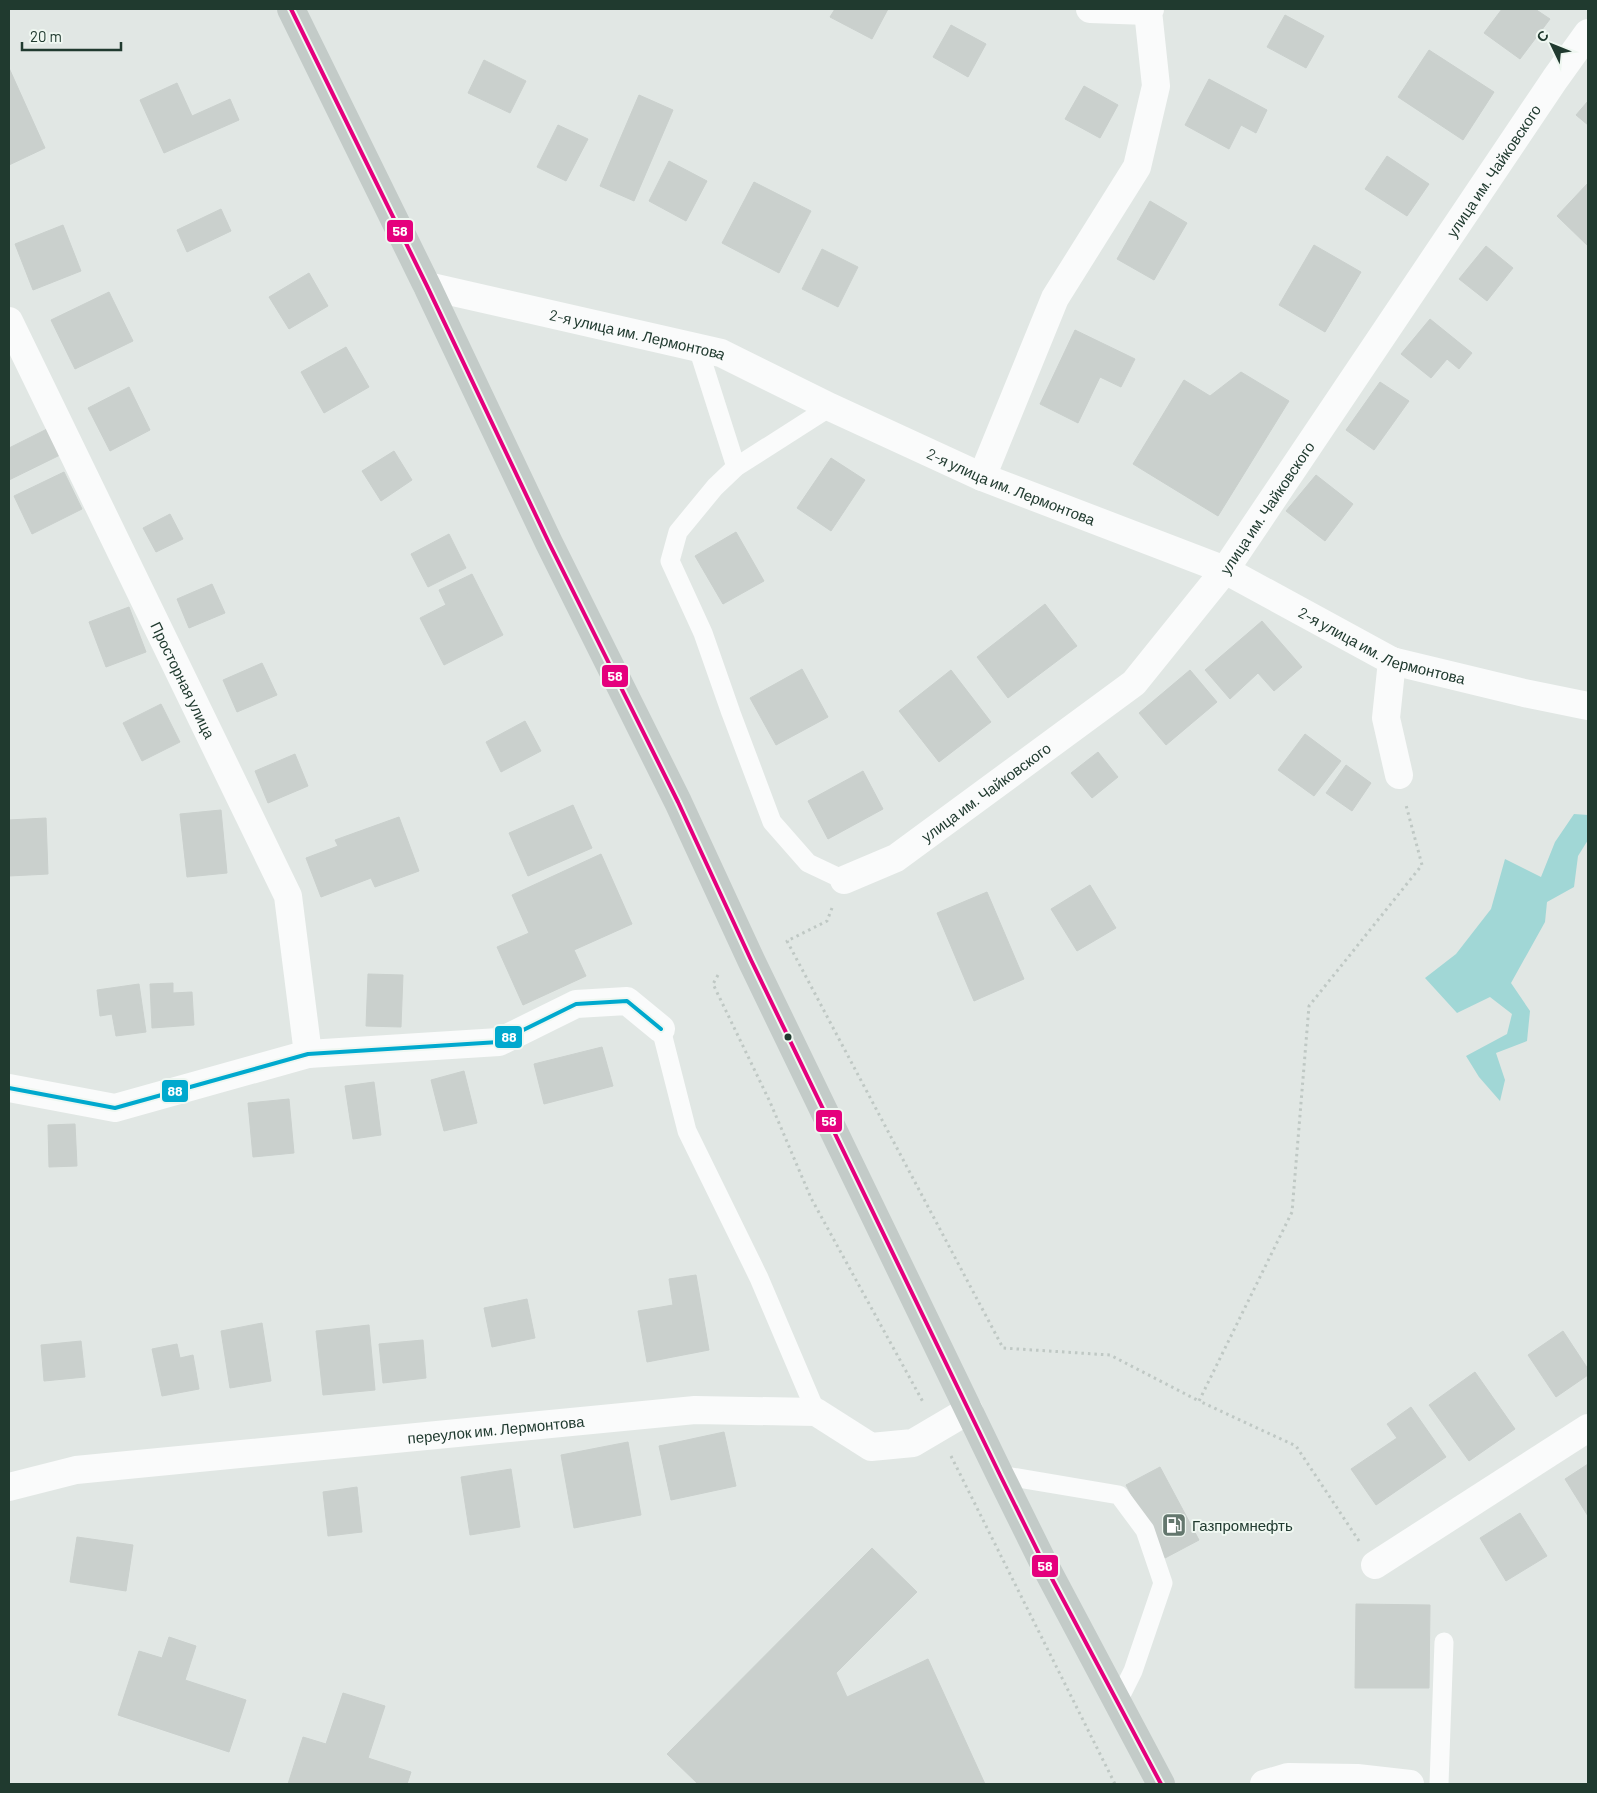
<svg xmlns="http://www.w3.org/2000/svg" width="1597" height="1793" viewBox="0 0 1597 1793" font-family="Barlow,sans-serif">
	<rect width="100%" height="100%" fill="#e1e7e4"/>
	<path fill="#a1d7d6" d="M1574,814L1588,815V840L1578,856L1574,887L1547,902L1545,922L1511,983L1530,1011L1527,1041L1496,1053L1505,1080L1500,1101L1479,1077L1466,1056L1507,1034L1512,1014L1490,997L1457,1013L1425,978L1456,954L1491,909L1505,859L1541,877L1555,842Z"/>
	<g fill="#cad0cd" stroke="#cad0cd">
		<path d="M835,9H888L872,39L830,17Z"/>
		<path d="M1502,9H1535L1550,19L1520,59L1484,33Z"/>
		<path d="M1285,15L1324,36L1306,68L1267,47Z"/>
		<path d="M951,25L986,44L968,77L933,57Z"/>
		<path d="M1429,50L1494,92L1463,140L1398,97Z"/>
		<path d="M484,60L526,81L510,113L468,93Z"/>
		<path d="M9,68L45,148L9,165Z"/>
		<path d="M1209,79L1267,110L1256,133L1241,125L1229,149L1185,125Z"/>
		<path d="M177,83L192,116L230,99L239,120L164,153L140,100Z"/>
		<path d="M1084,86L1118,105L1100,138L1065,119Z"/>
		<path d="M639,95L673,110L634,201L600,186Z"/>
		<path d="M1588,101V125L1576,115Z"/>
		<path d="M558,125L588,139L566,181L537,167Z"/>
		<path d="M1387,156L1429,184L1407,216L1365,189Z"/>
		<path d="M669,161L707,181L686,221L649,201Z"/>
		<path d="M754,182L811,211L779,273L722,243Z"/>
		<path d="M1588,183V246L1557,216Z"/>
		<path d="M1150,201L1187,223L1154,280L1117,259Z"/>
		<path d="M221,209L231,231L187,252L177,230Z"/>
		<path d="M63,225L81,271L33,290L15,244Z"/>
		<path d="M1314,245L1361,272L1325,332L1279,305Z"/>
		<path d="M1486,246L1513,268L1487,301L1459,279Z"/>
		<path d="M822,249L858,267L838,307L802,289Z"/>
		<path d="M309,273L328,306L289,329L269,297Z"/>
		<path d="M109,292L133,341L75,369L51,320Z"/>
		<path d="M1430,319L1472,353L1459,369L1447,359L1431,378L1401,354Z"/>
		<path d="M1075,330L1135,359L1121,387L1100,377L1078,423L1040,404Z"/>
		<path d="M346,347L369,387L324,413L301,372Z"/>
		<path d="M1241,372L1289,401L1218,516L1133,464L1184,380L1210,396Z"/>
		<path d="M1380,382L1409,401L1374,450L1346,430Z"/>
		<path d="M129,387L150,430L110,451L88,408Z"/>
		<path d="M49,428L62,454L9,480V448Z"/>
		<path d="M394,451L412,480L381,501L362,471Z"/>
		<path d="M831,458L865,480L831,531L797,508Z"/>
		<path d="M64,472L82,509L32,534L14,496Z"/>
		<path d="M1316,475L1353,504L1325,541L1286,511Z"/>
		<path d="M170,514L183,539L156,552L143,528Z"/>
		<path d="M736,532L764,581L723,604L695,556Z"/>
		<path d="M449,534L466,568L428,587L411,554Z"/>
		<path d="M472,574L479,588L446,605L439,590Z"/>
		<path d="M212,584L225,613L189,628L177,599Z"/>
		<path d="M479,588L503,635L444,665L420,618Z"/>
		<path d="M1045,604L1077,646L1008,698L977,657Z"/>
		<path d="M129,607L146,652L106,667L89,622Z"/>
		<path d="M1262,621L1302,667L1274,691L1258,673L1230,699L1205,670Z"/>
		<path d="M262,663L277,695L237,712L223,680Z"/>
		<path d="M802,669L828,717L776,745L750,698Z"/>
		<path d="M951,670L991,722L939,762L899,711Z"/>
		<path d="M1190,670L1217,702L1166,745L1139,713Z"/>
		<path d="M161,704L180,742L142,761L123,723Z"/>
		<path d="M525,721L541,751L501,772L486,742Z"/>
		<path d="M1305,734L1341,761L1314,796L1278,770Z"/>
		<path d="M1098,752L1118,777L1092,798L1071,773Z"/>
		<path d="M295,754L308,786L268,803L255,771Z"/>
		<path d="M1346,765L1371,783L1352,811L1326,793Z"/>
		<path d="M863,771L883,809L828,839L808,801Z"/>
		<path d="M573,805L592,848L528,876L509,833Z"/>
		<path d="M221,810L227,873L187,877L180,814Z"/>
		<path d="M399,817L419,871L375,887L371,878L321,897L306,858L338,846L335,840Z"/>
		<path d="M46,818L48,874L9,876V820Z"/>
		<path d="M601,854L632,924L574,950L586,976L523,1005L497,947L529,933L512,895Z"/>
		<path d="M1090,885L1116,928L1077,951L1051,909Z"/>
		<path d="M987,892L1024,979L974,1001L937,913Z"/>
		<path d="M368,974L403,975L401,1027L366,1026Z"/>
		<path d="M173,983V993L192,992L194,1025L152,1028L150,984Z"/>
		<path d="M139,984L146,1032L116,1036L112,1014L100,1016L97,990Z"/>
		<path d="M602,1047L613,1086L544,1104L534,1064Z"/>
		<path d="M464,1071L477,1123L444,1131L431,1080Z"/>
		<path d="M374,1082L381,1135L353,1139L345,1086Z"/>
		<path d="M289,1099L294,1153L253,1157L248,1103Z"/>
		<path d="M75,1124L77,1166L49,1167L48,1125Z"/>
		<path d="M696,1275L709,1350L647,1362L638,1311L673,1305L669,1279Z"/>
		<path d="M527,1299L535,1338L492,1347L484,1308Z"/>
		<path d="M262,1323L271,1381L230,1388L221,1331Z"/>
		<path d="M369,1325L375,1390L323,1395L316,1331Z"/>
		<path d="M1563,1331L1588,1369V1375L1556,1397L1528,1355Z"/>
		<path d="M423,1340L426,1378L383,1383L379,1344Z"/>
		<path d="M81,1341L85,1377L44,1381L41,1345Z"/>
		<path d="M177,1344L180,1358L193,1355L199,1389L162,1396L152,1349Z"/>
		<path d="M1475,1372L1515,1429L1469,1461L1429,1405Z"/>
		<path d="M1411,1407L1446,1457L1376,1505L1351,1469L1397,1438L1387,1424Z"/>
		<path d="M724,1432L736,1486L671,1500L659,1446Z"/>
		<path d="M628,1442L641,1515L574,1528L561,1455Z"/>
		<path d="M1588,1464V1516L1565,1479Z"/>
		<path d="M1160,1467L1199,1540L1165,1558L1126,1485Z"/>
		<path d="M511,1469L520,1527L470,1535L461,1477Z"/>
		<path d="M357,1487L362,1532L328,1536L323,1492Z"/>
		<path d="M1520,1513L1547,1556L1506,1581L1480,1538Z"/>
		<path d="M77,1537L133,1545L126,1591L70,1582Z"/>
		<path d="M872,1548L917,1592L836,1673L847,1697L928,1659L985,1784H698L667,1754Z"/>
		<path d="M1356,1604L1430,1605L1429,1688H1355Z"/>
		<path d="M169,1637L196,1646L185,1680L246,1700L229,1752L118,1715L139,1651L162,1658Z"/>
		<path d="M343,1693L385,1706L368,1758L411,1772L407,1784H288L303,1737L326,1744Z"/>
	</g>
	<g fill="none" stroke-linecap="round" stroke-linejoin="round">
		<g stroke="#bfc8c4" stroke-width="3" stroke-dasharray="2.5 4" stroke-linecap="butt">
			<path d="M832,908L827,921L787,941L1003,1348L1110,1355L1199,1401"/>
			<path d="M718,975L713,984L770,1102L811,1198L923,1402"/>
			<path d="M951,1456L1115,1784"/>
			<path d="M1359,1541L1296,1446L1199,1401L1292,1212L1309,1006L1422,865L1406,805"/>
		</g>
		<g stroke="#fafbfb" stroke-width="19">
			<path d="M698,348L736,467"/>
			<path d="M830,407L736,467L715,487L678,532L670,561L703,633L731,713L772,822L808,863L844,880"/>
			<path d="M661,1029L687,1131L759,1278L816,1412"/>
			<path d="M1000,1475L1119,1495L1145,1530L1163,1583L1133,1671L1118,1701"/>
			<path d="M1439,1784L1444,1642"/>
		</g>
		<g stroke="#fafbfb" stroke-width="28">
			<path d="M1090,9L1148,11"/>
			<path id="s1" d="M427,286L721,353L830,407L982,477L1225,570L1392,661L1524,693L1588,706"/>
			<path id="s2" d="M9,321L288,896L308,1054"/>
			<path d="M982,477L1055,298L1137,167L1156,86L1148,11L1150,9"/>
			<path d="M1392,661L1386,718L1399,775"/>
			<path id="s3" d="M844,880L896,858L1134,683L1225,570L1555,79L1588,33"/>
			<path d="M9,1088L115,1108L308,1054L499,1042L576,1004L627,1001L661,1029"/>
			<path id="s4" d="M9,1487L76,1470L695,1410L816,1412L871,1447L913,1443L969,1410"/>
			<path d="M1375,1565L1588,1428"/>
		</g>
		<path stroke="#fafbfb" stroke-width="28" d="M1264,1784L1288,1777L1357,1778L1410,1784"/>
		<path stroke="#c3cbc8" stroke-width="28" d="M291,9L427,286L549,543L678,802L751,960L1000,1475L1042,1560L1161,1784"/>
		<defs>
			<path id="bus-1" d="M291,9L427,286L549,543L678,802L751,960L1000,1475L1042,1560L1161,1784"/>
			<path id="bus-2" d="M9,1088L115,1108L308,1054L499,1042L576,1004L627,1001L661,1029"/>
		</defs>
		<use href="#bus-1" stroke="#eff7f1" stroke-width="8"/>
		<use href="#bus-2" stroke="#eff7f1" stroke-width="8"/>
		<use href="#bus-1" stroke="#e5007d" stroke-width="4"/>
		<use href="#bus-2" stroke="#00a9ce" stroke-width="4"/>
	</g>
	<defs>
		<symbol id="fuel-square" viewBox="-11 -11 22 22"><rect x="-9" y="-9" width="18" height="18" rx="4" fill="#64776e" stroke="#eff7f1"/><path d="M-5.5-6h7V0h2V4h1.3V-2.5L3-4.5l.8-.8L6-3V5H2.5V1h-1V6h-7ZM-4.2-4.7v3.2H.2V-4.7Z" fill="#fff"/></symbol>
	</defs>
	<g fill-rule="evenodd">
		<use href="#fuel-square" x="1160" y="1511" width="28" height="28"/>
	</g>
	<circle fill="#203a2f" stroke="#eff7f1" stroke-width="2" cx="788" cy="1037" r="4.5"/>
	<g text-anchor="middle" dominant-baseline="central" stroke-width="4" stroke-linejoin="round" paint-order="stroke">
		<g font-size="15" fill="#203a2f" stroke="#eff7f1">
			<text stroke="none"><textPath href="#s3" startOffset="978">улица им. Чайковского</textPath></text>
			<text stroke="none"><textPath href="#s1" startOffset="216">2-я улица им. Лермонтова</textPath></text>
			<text stroke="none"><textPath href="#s1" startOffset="621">2-я улица им. Лермонтова</textPath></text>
			<text stroke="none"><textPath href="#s3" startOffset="572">улица им. Чайковского</textPath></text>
			<text stroke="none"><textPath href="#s1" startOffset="1026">2-я улица им. Лермонтова</textPath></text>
			<text stroke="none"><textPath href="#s2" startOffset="399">Просторная улица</textPath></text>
			<text stroke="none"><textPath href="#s3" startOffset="168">улица им. Чайковского</textPath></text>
			<text stroke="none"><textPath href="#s4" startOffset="491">переулок им. Лермонтова</textPath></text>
		</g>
		<g font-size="15" fill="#203a2f" stroke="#eff7f1" text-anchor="start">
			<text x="1192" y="1525">Газпромнефть</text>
		</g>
	</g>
	<g stroke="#eff7f1" stroke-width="2">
		<rect x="386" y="219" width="28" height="24" rx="5" fill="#e5007d"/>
		<rect x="601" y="664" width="28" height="24" rx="5" fill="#e5007d"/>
		<rect x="494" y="1025" width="29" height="24" rx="5" fill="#00a9ce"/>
		<rect x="161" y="1079" width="28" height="24" rx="5" fill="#00a9ce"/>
		<rect x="815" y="1109" width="28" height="24" rx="5" fill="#e5007d"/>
		<rect x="1031" y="1554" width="28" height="24" rx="5" fill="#e5007d"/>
	</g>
	<g font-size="14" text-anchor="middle" font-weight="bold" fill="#fff">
		<text x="400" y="236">58</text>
		<text x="615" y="681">58</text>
		<text x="509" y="1042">88</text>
		<text x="175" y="1096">88</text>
		<text x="829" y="1126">58</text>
		<text x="1045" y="1571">58</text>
	</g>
	<rect width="1597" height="1793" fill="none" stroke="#203a2f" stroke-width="20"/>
	<g transform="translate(1552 45) rotate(313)" stroke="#eff7f1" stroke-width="4" paint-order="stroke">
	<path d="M0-4L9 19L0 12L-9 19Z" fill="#203a2f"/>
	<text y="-8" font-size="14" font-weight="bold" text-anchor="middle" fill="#203a2f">С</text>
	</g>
	<path d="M22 42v8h99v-8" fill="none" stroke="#203a2f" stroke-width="2.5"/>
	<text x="30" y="42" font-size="15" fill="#203a2f" stroke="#eff7f1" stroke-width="4" paint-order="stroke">20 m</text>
</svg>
